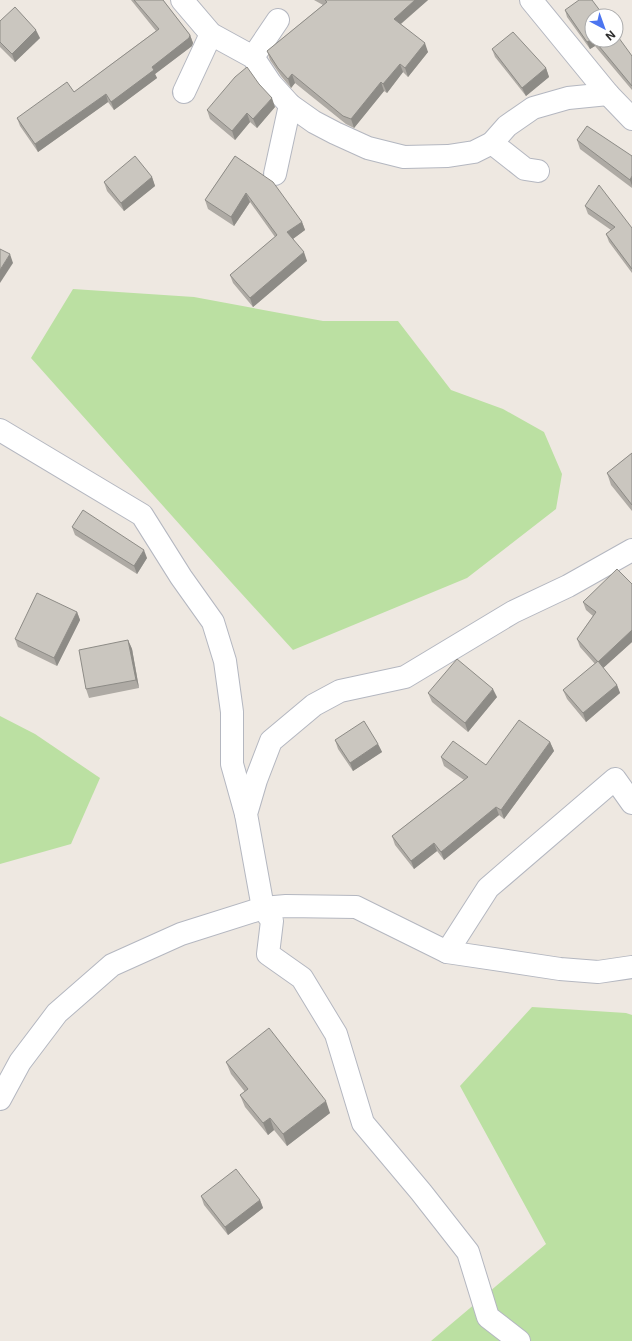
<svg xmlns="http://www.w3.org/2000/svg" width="632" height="1341" viewBox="0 0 632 1341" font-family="Inter,sans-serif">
	<rect width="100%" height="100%" fill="#eee8e1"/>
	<g fill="#bbe0a2">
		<path d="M73,289L194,297L323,321H398L451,390L503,409L544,432L562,474L556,509L467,578L293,650L231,582L31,358Z"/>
		<path d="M0,716L35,734L100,778L71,844L0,864Z"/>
		<path d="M532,1007L626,1013L632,1015V1341H431L546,1244L460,1086Z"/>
	</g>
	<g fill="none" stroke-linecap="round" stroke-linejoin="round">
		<defs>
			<g id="street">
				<path d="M182,0L211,34L253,57L271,84L290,105L314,122L335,133L368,148L404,157L448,156L474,152L492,143L507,126L533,108L568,98L608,94"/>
				<path d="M531,0L608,94L632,119"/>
				<path d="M253,57L278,20"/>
				<path d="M184,92L211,34"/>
				<path d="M492,143L525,169L538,171"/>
				<path d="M275,174L290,105"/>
				<path d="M0,430L142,515L181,577L213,622L225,661L232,712V764L246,814"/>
				<path d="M447,952L488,888L615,779L632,803"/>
				<path d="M519,1341L488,1317L468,1252L421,1192L363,1123L336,1034L302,978L268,954L272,921L263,908L246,814L256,780L271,741L314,705L340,691L405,677L513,612L568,586L632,550"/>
			</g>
			<path id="secondary" d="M0,1099L20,1062L57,1013L112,965L181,934L263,908L286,906L356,907L447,952L560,969L598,972L632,967"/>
		</defs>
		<use href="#street" stroke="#b4b7c0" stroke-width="24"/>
		<use href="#secondary" stroke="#b4b7c0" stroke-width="24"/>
		<use href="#street" stroke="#fff" stroke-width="22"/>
		<use href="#secondary" stroke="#fff" stroke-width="22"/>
	</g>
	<g fill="#aeaaa4">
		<path d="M131,0H163L190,35L193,43L192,46L155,74L157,78L114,110L108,102L38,152L20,126L17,118L74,92L156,31Z"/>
		<path d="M314,0H428L401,24L428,52L408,77L403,72L387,93L384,91L354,128L346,124L295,83L291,88L281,76L270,60L267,51L323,5Z"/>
		<path d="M565,10L592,40H616L632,56V90L595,46L590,49L567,17Z"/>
		<path d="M0,21L40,38L15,62L0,47Z"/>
		<path d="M492,49L546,68L549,77L526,96L495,57Z"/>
		<path d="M275,107L257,128L250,122L235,140L210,119L207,110Z"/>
		<path d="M577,140L632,156V188L580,149Z"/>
		<path d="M235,156L302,222L305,230L293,239L307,261L253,307L233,283L230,275L275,237L250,202L234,226L208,209L205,200Z"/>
		<path d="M152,177L155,186L124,211L107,191L104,182Z"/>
		<path d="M585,206L632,228V273L609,242L606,234L611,230L588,214Z"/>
		<path d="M632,453V511L611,485L607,473Z"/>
		<path d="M72,527L147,558L137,574L75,535Z"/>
		<path d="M632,584V642L603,668L617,685L620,693L586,722L567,699L563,690L595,664L580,647L577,639L593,616L586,610L583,602Z"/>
		<path d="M77,612L80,620L57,666L18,647L15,639Z"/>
		<path d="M128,640L132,649L139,688L89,698L86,689Z"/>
		<path d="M428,693L497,697L468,732L432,702Z"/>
		<path d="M335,740L378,744L382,752L353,771L338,749Z"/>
		<path d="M550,742L554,751L504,819L499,815L444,860L437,851L414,869L395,845L392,836L464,780L444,766L441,757L486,765Z"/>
		<path d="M226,1062L330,1113L287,1146L274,1130L268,1135L245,1107L240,1095L245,1092L231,1074Z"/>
		<path d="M201,1196L260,1200L263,1208L228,1235L204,1205Z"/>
	</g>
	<g fill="#8d8b86">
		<path d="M415,0H428L397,27L394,19Z"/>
		<path d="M36,30L40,38L15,62L12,54Z"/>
		<path d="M190,35L193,43L192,46L155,74L157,78L114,110L111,102L152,67Z"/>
		<path d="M592,39V40H593L595,46L590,49L587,42Z"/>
		<path d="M425,43L428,52L408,77L405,68Z"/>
		<path d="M400,64L403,72L387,93L383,84Z"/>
		<path d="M546,68L549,77L526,96L522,88Z"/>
		<path d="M292,74L295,83L291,88L288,79Z"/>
		<path d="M381,82L384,91L354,128L351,119Z"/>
		<path d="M106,94L108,102L38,152L35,144Z"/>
		<path d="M272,98L275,107L257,128L253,119Z"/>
		<path d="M247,113L250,122L235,140L232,131Z"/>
		<path d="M632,176V186L630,180Z"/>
		<path d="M152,177L155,186L124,211L121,203Z"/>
		<path d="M246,193L250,202L234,226L231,217Z"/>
		<path d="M302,222L305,230L290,241L287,232Z"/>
		<path d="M304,252L307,261L253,307L250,298Z"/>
		<path d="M10,254L13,263L0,283V270Z"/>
		<path d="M144,550L147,558L137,574L134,566Z"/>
		<path d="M77,612L80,620L57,666L54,658Z"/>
		<path d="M632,630V642L601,670L598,662Z"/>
		<path d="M128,640L132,649L139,688L136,680Z"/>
		<path d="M617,685L620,693L586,722L583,713Z"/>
		<path d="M493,689L497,697L468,732L465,723Z"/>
		<path d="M550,742L554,751L504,819L501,810Z"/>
		<path d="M378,744L382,752L353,771L350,763Z"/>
		<path d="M496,807L499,815L444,860L441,852Z"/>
		<path d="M434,843L437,851L414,869L411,861Z"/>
		<path d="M326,1101L330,1113L287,1146L283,1134Z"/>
		<path d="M270,1118L274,1130L268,1135L263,1123Z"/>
		<path d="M260,1200L263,1208L228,1235L225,1227Z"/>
	</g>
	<g fill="#cac6bf" stroke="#8d8b86">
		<path d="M134,0H163L190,35L189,38L152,67L154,70L111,102L106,94L35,144L17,118L67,82L74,92L159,29Z"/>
		<path d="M325,0H415L394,19L425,43L405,68L400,64L383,84L381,82L351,119L343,116L292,74L288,79L278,68L267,51L327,2Z"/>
		<path d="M579,0H592L604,16H592V39L587,42L565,10Z"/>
		<path d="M15,7L36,30L12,54L0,42V21Z"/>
		<path d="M513,32L546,68L522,88L492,49Z"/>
		<path d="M616,34L632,56V86L594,40H616Z"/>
		<path d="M247,67L259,84L272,98L253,119L247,113L232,131L207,110L235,77Z"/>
		<path d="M587,126L632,156V176L630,180L577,140Z"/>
		<path d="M135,156L152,177L121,203L104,182Z"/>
		<path d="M235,156L273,182L302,222L287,232L304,252L250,298L230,275L277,235L246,193L231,217L205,200Z"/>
		<path d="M599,185L632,228V269L606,234L615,227L585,206Z"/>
		<path d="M0,249L10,254L0,270Z"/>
		<path d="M632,453V505L607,473Z"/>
		<path d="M83,510L144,550L134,566L72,527Z"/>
		<path d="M617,569L632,584V630L598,662L577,639L596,612L583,602Z"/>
		<path d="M37,593L77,612L54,658L15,639Z"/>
		<path d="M128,640L136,680L86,689L79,650Z"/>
		<path d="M457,659L493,689L465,723L428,693Z"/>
		<path d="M598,661L617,685L583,713L563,690Z"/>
		<path d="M519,720L550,742L501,810L496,807L441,852L434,843L411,861L392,836L468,777L441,757L453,741L486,765Z"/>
		<path d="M364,721L378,744L350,763L335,740Z"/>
		<path d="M269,1028L326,1101L283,1134L270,1118L263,1123L240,1095L248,1089L226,1062Z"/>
		<path d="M236,1169L260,1200L225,1227L201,1196Z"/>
	</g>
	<g transform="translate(604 28) rotate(139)"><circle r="19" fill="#ffffff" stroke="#ababab"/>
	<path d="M0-3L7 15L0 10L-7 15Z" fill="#4c75f0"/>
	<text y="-6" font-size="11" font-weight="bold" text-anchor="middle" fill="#2d2d2d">N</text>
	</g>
</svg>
